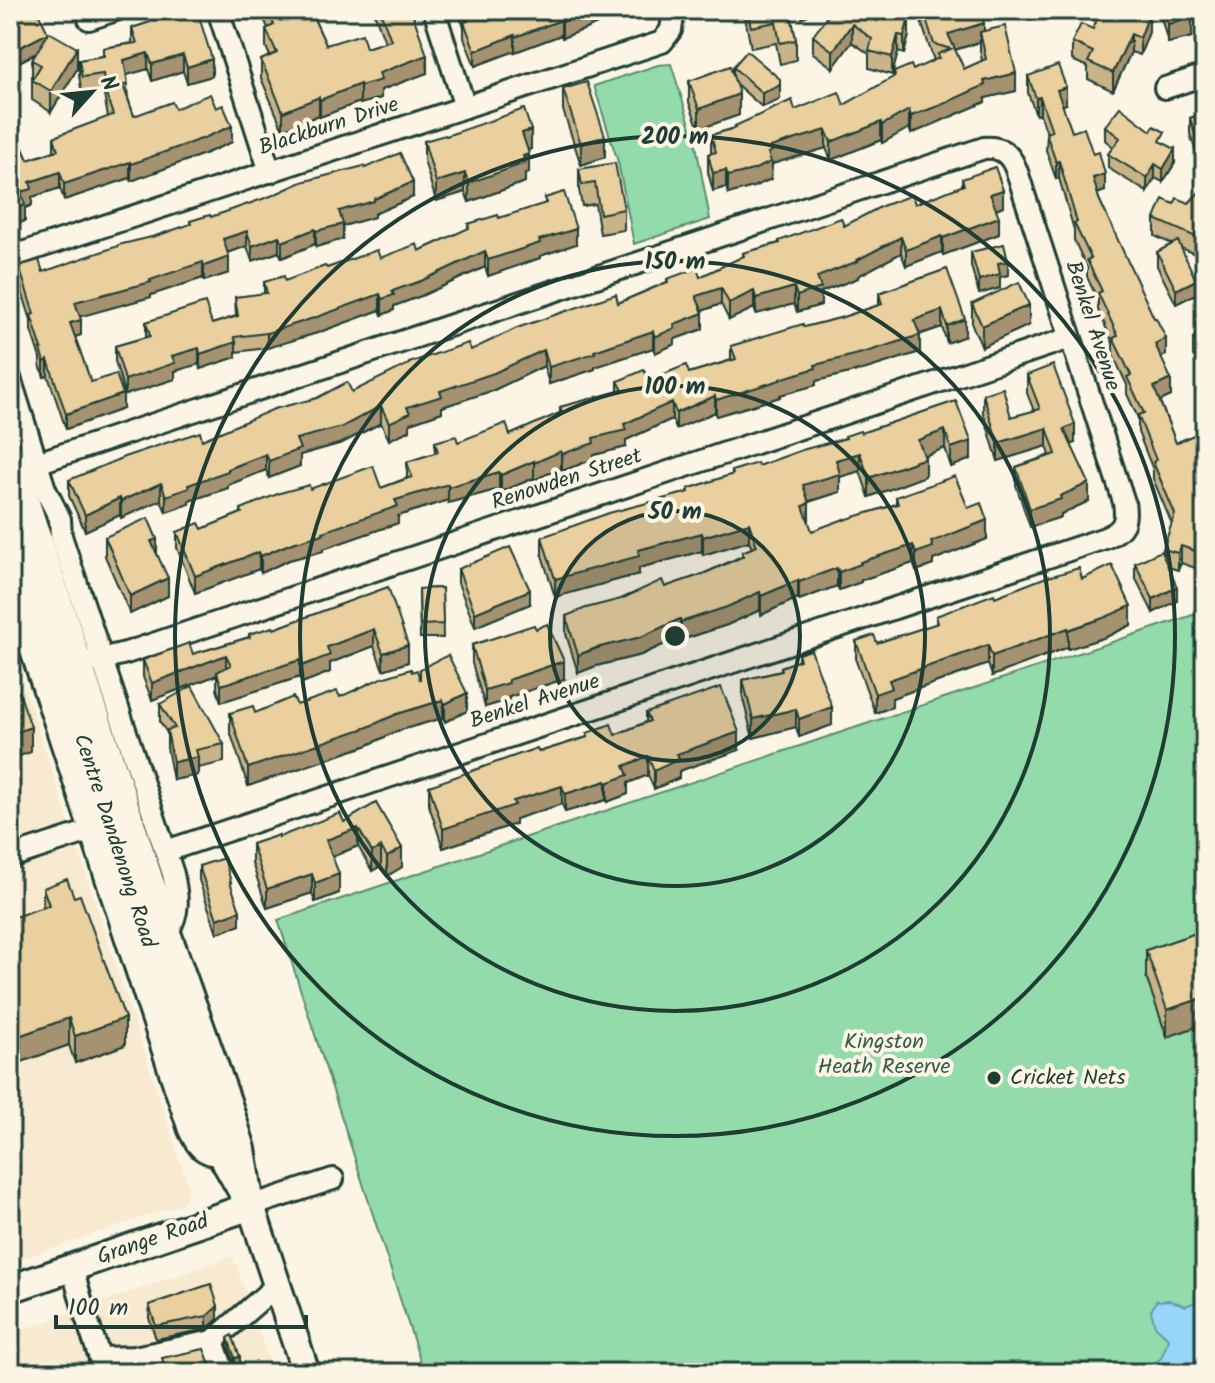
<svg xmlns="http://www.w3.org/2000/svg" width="1215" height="1383" viewBox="0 0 1215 1383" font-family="Kalam,sans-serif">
	<rect width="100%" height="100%" fill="#fcf5e5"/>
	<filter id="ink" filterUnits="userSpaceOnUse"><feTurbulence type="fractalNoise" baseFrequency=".0125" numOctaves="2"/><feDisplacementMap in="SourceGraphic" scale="16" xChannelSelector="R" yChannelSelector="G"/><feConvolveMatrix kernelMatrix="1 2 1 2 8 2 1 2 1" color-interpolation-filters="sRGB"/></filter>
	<g filter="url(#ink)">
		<g fill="#f7ead0">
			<path d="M10,643L189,1188L182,1204L10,1263Z"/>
			<path d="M233,1256L273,1373H10V1334Z"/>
		</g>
		<g fill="#93dbaa" stroke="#598c6f" stroke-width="2">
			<path d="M671,64L695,140L710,219L634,244L618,162L594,86L658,65Z"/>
			<path d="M1205,611V1373H424L278,920Z"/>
		</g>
		<path fill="#98d6f9" stroke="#6899aa" stroke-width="2" d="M1205,1298V1373H1151L1149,1368L1161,1358L1169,1339L1155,1326L1151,1311L1156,1301L1169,1300L1186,1306Z"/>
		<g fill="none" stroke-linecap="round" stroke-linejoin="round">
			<defs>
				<g id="minor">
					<path d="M218,10L270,172"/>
					<path d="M434,10L465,107"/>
					<path d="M89,19L116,10"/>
					<path d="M1165,88L1205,75"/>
					<path d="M10,257L662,42L671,30L674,10"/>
					<path d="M10,378L45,489L60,519L61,536L173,874C178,897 180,913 167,933"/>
					<path d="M37,463L984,148C1015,145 1017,174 1025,197L1124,502C1127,522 1124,530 1105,538L166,851"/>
					<path d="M10,587L189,1130C197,1147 202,1154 222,1156"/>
					<path d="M79,664L126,653L1070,338"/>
					<path d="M10,857L102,827"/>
					<path d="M251,1206L333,1179"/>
					<path d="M72,1267L85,1314L105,1373"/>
					<path d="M213,1341L224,1373"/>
					<path d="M100,1358L134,1357L213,1341L277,1285"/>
				</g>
				<g id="major">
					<path d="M10,454L167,933L227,1101L242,1149L251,1206L306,1373"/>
					<path d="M10,524L155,964L205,1110L222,1156L243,1193"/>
					<path d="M10,1289L251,1206"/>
				</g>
			</defs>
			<use href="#minor" stroke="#1f3d34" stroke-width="26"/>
			<use href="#major" stroke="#1f3d34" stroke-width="32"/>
			<use href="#minor" stroke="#fcf5e5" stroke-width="20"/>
			<use href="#major" stroke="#fcf5e5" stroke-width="26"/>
		</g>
		<g fill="#c9b389" stroke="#1f3d34" stroke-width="2" fill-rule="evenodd">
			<path d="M188,10L212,76L187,83L183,71L152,81L148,69L126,75L128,98L134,116L175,109L216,108L232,142L204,154L131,181L130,178L64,200L60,188L32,197V205L25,208V221L10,226V119L28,160L54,151V137L108,117L103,90L82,94L79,76V60L103,56V48L132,43V28Z"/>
			<path d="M260,10H310L326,45L366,48L385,42L373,10H395L427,73L381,90V98L360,104V102L320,117L319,115L283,130L261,78V60L270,56L266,47V29L268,28Z"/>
			<path d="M460,10H628L588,28L562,38L561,35L515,52V51L475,66L464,38V27L460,17Z"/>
			<path d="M745,10H790L796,40V60L780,64L776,43L751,48L745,17Z"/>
			<path d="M832,10L877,21L909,35L904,54L898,52L892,75L869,68V54L852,42L833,68L813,53V36Z"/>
			<path d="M919,10H946L948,16L984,31L1016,91L985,98V102L911,134L909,128L882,143L881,140L831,160L826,148L772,164L771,179L753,187L728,194L726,187L713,191L708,172V154L711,153V135L735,128V126L795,110L844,105L894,77V72L913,70L934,61L919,15ZM980,42V50L982,61L964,69L955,50Z"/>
			<path d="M1159,10H1189L1192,37L1168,43Z"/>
			<path d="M10,17L48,33L77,69L51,112L32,100V60L37,53L15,64L10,54Z"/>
			<path d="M1149,32L1140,55L1131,52L1113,91L1088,79V67L1072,60V42Z"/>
			<path d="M733,67L780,98L777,101L762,107L736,84L739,115L699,129L689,102V81L733,76Z"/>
			<path d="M1028,76L1066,104L1062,105L1072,132L1105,191L1097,194L1166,355L1161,357L1171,396L1160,401L1176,443L1205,430V549L1198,569L1181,563L1178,570L1168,567L1177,601L1153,613L1135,577V563L1163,558V549L1172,524L1153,479V470L1138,432V418L1127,394V385L1113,355V343L1098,310V300L1087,277V268L1074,240V230L1059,178L1056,179L1046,150L1047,133L1040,114L1036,115L1028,93Z"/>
			<path d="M563,89L605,157L581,165L563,110Z"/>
			<path d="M1205,113L1203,173L1190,134V118Z"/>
			<path d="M1105,126L1165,144L1175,163L1163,182L1155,178L1147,192L1108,168V154L1113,147L1105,140Z"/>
			<path d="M446,136L531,149L528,150L529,173L525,174V182L469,202L465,192L436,201L424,160V141Z"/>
			<path d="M365,168L413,197L374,214V217L343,226V239L316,247L315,244L282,258L279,252L252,261L247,246L228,253L229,273L204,281L203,278L151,295V297L80,316L81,335L75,337L91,382L123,409L66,429L48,376L44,377L40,365V358L31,330V320L19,282V266L43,272L190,225V221L211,217Z"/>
			<path d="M579,169L624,209V230L600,234L595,204L582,206L579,190Z"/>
			<path d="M962,179L1003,206L996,209L999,234L943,255L942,252L906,266L901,253L858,276V278L821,292V305L797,312L794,304L756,314L754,308L729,320L721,304L702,311L703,329L675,339V344L655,353L653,348L595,367V369L549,384L544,366L494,390L442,407V412L410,423V430L389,440L381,423L342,443L300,455V466L269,478L266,470L228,485V488L189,501V504L166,512L161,500L121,518L120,515L85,531L69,496V480L202,440L352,392L471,350L618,303L667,282V279L700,277L743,257V253L779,243V241L844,226L915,204L962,186Z"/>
			<path d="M1205,186V258L1181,248L1196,294L1176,304L1157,266V252L1172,244L1155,236V219L1174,204L1189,203Z"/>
			<path d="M545,198L576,244L540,256V258L488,276L485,267L421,296L394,306V310L382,315L380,310L317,333L267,348L236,352V357L200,369L199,364L175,371V379L125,395L115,361V346L146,337V322L212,324L236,316L235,297L264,294V282L285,281L327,268L419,251L468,229V224L499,218L545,204Z"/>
			<path d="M971,252L1008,275L1000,277V288L979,294L971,266Z"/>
			<path d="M947,269L965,336L947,343L942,327L919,335L920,352L866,369L816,381V385L780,395V397L761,403L716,416L715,412L676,429L672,419L626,440V447L594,455V459L562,471L561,468L534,480V478L501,492L499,489L448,503V500L398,516V523L323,549V551L289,560L261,573L259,569L195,593L177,548V532L202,529L241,513V509L310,489L381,488L407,478V462L435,453V442H458L510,435L560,413V407L618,392V381L649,380L689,373L731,360V346L840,318L879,305V293Z"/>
			<path d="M972,304L1029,325L982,347L972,325Z"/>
			<path d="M1205,321V364L1193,356V339Z"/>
			<path d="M1027,375L1075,443L1071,444L1089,501L1061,514V517L1030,527L1016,485V467L1050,455L1047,446L998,461L983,412V394L1011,417L1034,411L1027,393Z"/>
			<path d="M1205,392V428L1199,411V394Z"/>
			<path d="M956,401L971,459L951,467L945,448L924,456L925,476L869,497L860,471L840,477V492L809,502L808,522L812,531L896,504V497L968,508L987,539L933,560V565L916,571L913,563L861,580V582L839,590L837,586L799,600L798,598L761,615L760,610L727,625L681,640L680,637L641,655L596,666L578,673L566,634V616L665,587L703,574L742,556V552L752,548L749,541L703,555L702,551L639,568V574L555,597L542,555V537L688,492V489L732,475V471L758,466L861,433Z"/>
			<path d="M105,537L157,554L168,596L130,614L105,556Z"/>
			<path d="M458,569L530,604L475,627L458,583Z"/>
			<path d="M1049,577L1082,579L1131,625L1106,637L1068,649V647L992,676L988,664L892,698V707L875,713L856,661V641L877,643L936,624V616L995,597Z"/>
			<path d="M388,587L408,662L383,670L374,646L330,663V672L302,683L300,677L221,702L217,689V675L152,700L143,677V660L193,654L249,637V634L274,629Z"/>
			<path d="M442,588L443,638H420L419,589Z"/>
			<path d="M472,645L564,679L509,697V700L485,707L472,663Z"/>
			<path d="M798,654L832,725L799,737L796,727L753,738L743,699V680L781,671V667L798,661Z"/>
			<path d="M412,672L420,680L467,711L445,722L443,718L397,731L368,745L248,786L230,731V713H255L340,697Z"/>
			<path d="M160,704L224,744V762L198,768V775L173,780L167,748V733L160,722Z"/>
			<path d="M646,713L739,750L679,771V778L654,789L648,775L628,783V794L607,802L606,800L565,812L562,804L515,819V824L443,848L429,805V786L587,737V733L615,735L646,722Z"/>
			<path d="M376,803L402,867L387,876L381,866L372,871L358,846L332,857L339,893L315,902L312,893L267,908L252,863V844L344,822Z"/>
			<path d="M199,866L231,887L240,925L217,933L199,880Z"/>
			<path d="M43,888L125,1045L75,1063L69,1045L10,1066V904L15,917L43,908Z"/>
			<path d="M1205,930L1167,1037L1146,977V950Z"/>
			<path d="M211,1284L218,1319L207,1329L156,1339L149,1318V1305Z"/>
			<path d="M228,1338L240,1364L235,1365L228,1345Z"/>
		</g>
		<g fill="#a4926f" stroke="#1f3d34" stroke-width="2">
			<path d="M594,10H628L588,28L562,38V22Z"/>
			<path d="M802,10H818L802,18Z"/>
			<path d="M1149,14V32L1140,55V38Z"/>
			<path d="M909,18V35L904,54V36Z"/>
			<path d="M1192,18V37L1168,43V24Z"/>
			<path d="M561,20V35L515,52V37Z"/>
			<path d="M984,23V40L980,32V42L951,51L948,34Z"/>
			<path d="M852,24V42L833,68V51Z"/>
			<path d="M48,33V47L15,64V50Z"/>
			<path d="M1131,34V52L1113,91V73Z"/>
			<path d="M515,35V51L475,66V51Z"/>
			<path d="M898,35V52L892,75V57Z"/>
			<path d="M77,48V69L51,112V91Z"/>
			<path d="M148,53V69L124,76V60Z"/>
			<path d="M183,55V71L152,81V64Z"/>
			<path d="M427,55V73L381,90V98L360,104V86L379,73Z"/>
			<path d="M212,59V76L187,83V67Z"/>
			<path d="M1016,73V91L985,98V102L911,134V116L984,81Z"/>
			<path d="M360,84V102L320,117V100Z"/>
			<path d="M780,84V98L777,101L762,107V93Z"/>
			<path d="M1066,87V104L1057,107V90Z"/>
			<path d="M739,94V115L699,129V109Z"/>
			<path d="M319,97V115L283,130V112Z"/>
			<path d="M1040,97V114L1036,115V98Z"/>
			<path d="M909,110V128L882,143V125Z"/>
			<path d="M881,122V140L831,160V142Z"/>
			<path d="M232,126V142L204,154L131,181V164Z"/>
			<path d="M531,130V149L522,152V133Z"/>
			<path d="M826,130V148L772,164L771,179L753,187L728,194V176L768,153L770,147Z"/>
			<path d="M605,136V157L581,165V144Z"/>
			<path d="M1175,149V163L1163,182V169Z"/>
			<path d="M529,154V173L525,174V182L469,202V183Z"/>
			<path d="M1205,157V173H1203V158Z"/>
			<path d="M1059,161V178L1056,179V162Z"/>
			<path d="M130,162V178L64,200V184Z"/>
			<path d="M1155,164V178L1147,192V178Z"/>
			<path d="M726,170V187L713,191V173Z"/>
			<path d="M60,172V188L32,197V205L25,208V221L10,226V210L21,192L30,182Z"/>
			<path d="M465,173V192L436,201V182Z"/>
			<path d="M1105,174V191L1093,195V178Z"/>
			<path d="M413,182V197L374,214V217L343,226V239L316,247V231L339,211L374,199Z"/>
			<path d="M1003,190V206L990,211V194Z"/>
			<path d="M999,217V234L943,255V238Z"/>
			<path d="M315,229V244L282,258V242Z"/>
			<path d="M576,229V244L540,256V258L488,276V260L539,240Z"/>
			<path d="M247,231V246L223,254V239Z"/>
			<path d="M279,236V252L252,261V246Z"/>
			<path d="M942,236V252L906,266V250Z"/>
			<path d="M901,237V253L858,276V278L821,292V305L797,312V296L817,277L857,260Z"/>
			<path d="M485,251V267L421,296L394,306V310L382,315V299L392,291Z"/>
			<path d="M229,257V273L204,281V266Z"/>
			<path d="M1008,261V275L1000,277V288L979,294V280L998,263Z"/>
			<path d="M203,262V278L151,295V297L75,318V302Z"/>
			<path d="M1196,280V294L1176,304V290Z"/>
			<path d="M794,287V304L756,314V298Z"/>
			<path d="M721,288V304L696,313V296Z"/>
			<path d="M754,291V308L729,320V303Z"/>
			<path d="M380,294V310L317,333L267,348V333Z"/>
			<path d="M1029,305V325L982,347V326Z"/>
			<path d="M942,310V327L914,336V320Z"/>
			<path d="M703,313V329L675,339V344L655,353V337L674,324Z"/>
			<path d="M965,319V336L947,343V326Z"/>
			<path d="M81,320V335L70,338V323Z"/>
			<path d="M653,331V348L595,367V369L549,384V367L594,351Z"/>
			<path d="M920,335V352L866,369L816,381V385L780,395V397L716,416V400L780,379L815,365Z"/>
			<path d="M1166,338V355L1155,360V344Z"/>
			<path d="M236,342V357L200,369V354Z"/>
			<path d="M199,348V364L175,371V379L125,395V380L172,356Z"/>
			<path d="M544,350V366L494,390L442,407V412L410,423V430L389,440V423L407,407L440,391Z"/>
			<path d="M48,360V376L44,377V362Z"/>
			<path d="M1171,379V396L1154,404V387Z"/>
			<path d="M123,394V409L66,429V414Z"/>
			<path d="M715,396V412L676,429V413Z"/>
			<path d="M672,402V419L626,440V447L594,455V459L562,471V454L593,438Z"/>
			<path d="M381,406V423L342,443L300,455V466L269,478V461L296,439Z"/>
			<path d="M1075,424V443L1064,447V429Z"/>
			<path d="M1047,428V446L998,461V443Z"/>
			<path d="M945,430V448L918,458V440Z"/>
			<path d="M971,441V459L951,467V448Z"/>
			<path d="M561,451V468L534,480V463Z"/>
			<path d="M860,453V471L840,477V492L803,503V485L836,460Z"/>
			<path d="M266,454V470L228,485V488L189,501V504L166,512V496L188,485Z"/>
			<path d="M925,458V476L869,497V478Z"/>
			<path d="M534,461V478L501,492V475Z"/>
			<path d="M499,472V489L448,503V487Z"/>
			<path d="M161,483V500L121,518V501Z"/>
			<path d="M1089,483V501L1061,514V517L1030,527V509Z"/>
			<path d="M448,484V500L398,516V523L323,549V551L289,560L261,573V556L289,544L323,532L395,500Z"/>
			<path d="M120,498V515L85,531V515Z"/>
			<path d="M809,503V521L803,524V506Z"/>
			<path d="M987,520V539L933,560V565L916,571V553L931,542Z"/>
			<path d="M749,523V541L703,555V537Z"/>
			<path d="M1205,532V549L1198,569V552Z"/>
			<path d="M702,533V551L639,568V574L555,597V579L638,550Z"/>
			<path d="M157,539V557L151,541Z"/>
			<path d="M913,545V563L861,580V582L839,590V572L860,562Z"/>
			<path d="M1181,546V563L1178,570V553Z"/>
			<path d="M259,552V569L195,593V576Z"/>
			<path d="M837,568V586L799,600V582Z"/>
			<path d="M168,578V596L130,614V596Z"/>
			<path d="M798,580V598L761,615V596Z"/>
			<path d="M1177,587V601L1153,613V599Z"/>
			<path d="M530,590V604L475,627V613Z"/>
			<path d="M760,592V610L727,625L681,640V622Z"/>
			<path d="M1131,606V625L1106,637L1068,649V630Z"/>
			<path d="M680,619V637L641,655L596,666L578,673V655Z"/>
			<path d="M1068,628V647L992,676V656Z"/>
			<path d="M374,629V646L330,663V672L302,683V666L327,647Z"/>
			<path d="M408,645V662L383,670V653Z"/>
			<path d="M988,645V664L892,698V707L875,713V694L889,680Z"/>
			<path d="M226,655V672H217V675L152,700V683Z"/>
			<path d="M300,660V677L221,702V685Z"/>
			<path d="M564,661V679L509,697V700L485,707V690L508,680Z"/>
			<path d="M467,693V711L445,722V704Z"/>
			<path d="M443,700V718L397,731L368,745L248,786V768L397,714Z"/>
			<path d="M832,707V725L799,737V719Z"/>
			<path d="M796,709V727L753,738V719Z"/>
			<path d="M31,727V752L10,759V734Z"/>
			<path d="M739,732V750L679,771V778L654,789V771L677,754Z"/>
			<path d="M648,756V775L628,783V794L607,802V783L624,766Z"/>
			<path d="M198,757V775L173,780V762Z"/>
			<path d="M606,781V800L565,812V794Z"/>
			<path d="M562,786V804L515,819V824L443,848V829L513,801Z"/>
			<path d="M358,828V846L326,859V840Z"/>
			<path d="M381,847V866L372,871V852Z"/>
			<path d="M402,848V867L387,876V857Z"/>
			<path d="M312,874V893L267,908V889Z"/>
			<path d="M339,874V893L315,902V883Z"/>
			<path d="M240,911V925L217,933V919Z"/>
			<path d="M1205,997V1024L1167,1037V1010Z"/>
			<path d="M69,1018V1045L10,1066V1039Z"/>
			<path d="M125,1018V1045L75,1063V1036Z"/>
			<path d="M218,1306V1319L207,1329V1316Z"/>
			<path d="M240,1357V1364L235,1365V1358Z"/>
			<path d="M211,1367V1373H193Z"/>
		</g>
		<g fill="#ead09f" stroke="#1f3d34" stroke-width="2">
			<path d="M25,10H37L48,33L15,50L10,40V17Z"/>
			<path d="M188,10H197L212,59L187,67L183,55L152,64L148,53L124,60L128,85H123L134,116L172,102L175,109L210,94L216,108L223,105L232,126L204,138L131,164L130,162L64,184L60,172L30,182L32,189L21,192L25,205L10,210V119L28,160L58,150L54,137L113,115L106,94L103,74L82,77L79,60L104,56L103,48L137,43L132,28Z"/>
			<path d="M268,10H310L326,45L362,34L366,48L391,40L380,10H395L396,13L405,10H411L427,55L379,73L381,80L360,86V84L320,100L319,97L283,112L261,60L277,53L266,29L274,25Z"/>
			<path d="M463,10H594L562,22L561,20L515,37V35L475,51L464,22L468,21Z"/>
			<path d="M747,10H790L796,40L780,43L776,22L751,27Z"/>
			<path d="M832,10H863L877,21L880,10L909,18L904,36L898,35L892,57L869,51L872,39L852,24L833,51L813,36Z"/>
			<path d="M923,10H946L948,16L967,10H980L984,23L948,34L964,69L986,59L980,32L1005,26L1016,73L984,81L985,85L941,105L911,116L909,110L882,125L881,122L831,142L826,130L770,147L772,151L768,153L771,162L753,170L728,176L726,170L713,173L708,154L716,152L711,135L736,128L735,126L792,100L795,110L839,92L844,105L895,76L894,72L911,65L913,70L939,58L938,54L951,49L934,44Z"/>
			<path d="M1100,10H1137L1149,14L1140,38L1131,34L1113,73L1088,62L1093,52L1072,42L1081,24L1093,29Z"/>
			<path d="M1164,10H1189L1192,18L1168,24Z"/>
			<path d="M49,32L77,48L51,91L32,80L41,65L32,60Z"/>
			<path d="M747,51L780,79V84L777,87L762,93L733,67Z"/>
			<path d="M1058,65L1066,87L1057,90L1072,132L1084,128L1093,154L1099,152L1105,174L1093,178L1099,199L1154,318H1156L1166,338L1155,344L1171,379L1154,387L1176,443L1205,430V532L1198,552L1181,546L1178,553L1163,549L1175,514L1153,462L1156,460L1138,415L1144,413L1127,377L1131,375L1113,338L1118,336L1098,293L1102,291L1087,260L1091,258L1074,223L1077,222L1059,161L1056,162L1046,133L1052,131L1040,97L1036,98L1028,76Z"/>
			<path d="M730,66L739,94L699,109L689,81Z"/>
			<path d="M587,82L605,136L581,144L563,89Z"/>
			<path d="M1120,107L1151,131L1154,126L1165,132L1160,141L1175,149L1163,169L1155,164L1147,178L1108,154L1120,138L1105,126Z"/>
			<path d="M524,109L531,130L522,133L529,154L523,156L525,163L469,183L465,173L436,182L424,141L445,135L446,136Z"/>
			<path d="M1205,113V157L1203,158L1190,118Z"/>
			<path d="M400,153L413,182L374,199V201L339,211L343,224L316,231L315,229L282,242L279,236L252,246L247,231L223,239L229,257L204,266L203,262L150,280L151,282L75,302L81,320L70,323L91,382L116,374L123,394L66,414L48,360L44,362L40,349H42L31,315L34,314L19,266L39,260L43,272L118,246V245L156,236L191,224L190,221L210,215L211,217L271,196L302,182L364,166L365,168Z"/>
			<path d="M615,163L624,209L600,214L595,183L582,185L579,169Z"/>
			<path d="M995,167L1003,190L990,194L999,217L943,238L942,236L906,250L901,237L857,260L858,261L817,277L821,288L797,296L794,287L756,298L754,291L729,303L721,288L696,296L703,313L674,324L675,328L655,337L653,331L594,351L595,353L549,367L544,350L494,373L440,391L442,396L407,407L410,413L389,423L381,406L342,427L296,439L300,449L269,461L266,454L228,469V471L188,485L189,488L166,496L161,483L121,501L120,498L85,515L69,480L124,457L172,441L200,432L202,440L274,409L317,398L347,382L352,392L409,364V363L468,343L471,350L517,328L616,294L618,303L668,282L667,279L697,268L700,277L744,256L743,253L780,243L779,241L841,218L844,226L882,206L912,195L915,204L964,185L962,179Z"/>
			<path d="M1205,186V241L1155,219L1163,199L1174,204L1177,198L1189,203Z"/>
			<path d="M564,192L576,229L539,240L540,243L488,260L485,251L421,281L392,291L394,295L382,299L380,294L317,317L267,333L234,337L236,342L200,354L199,348L172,356L175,363L125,380L115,346L150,336L146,322L205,303L212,324L238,316L235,297L267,293L264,282L284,276L285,281L325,266L327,268L377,250L380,258L417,244L419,251L469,228L468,224L498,215L499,218L546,203L545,198Z"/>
			<path d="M1178,241L1196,280L1176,290L1157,252Z"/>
			<path d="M1004,244L1008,261L998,263L1000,274L979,280L971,252Z"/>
			<path d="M947,269L965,319L947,326L942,310L914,320L920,335L866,352L815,365L816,368L780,379V380L761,386L716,400L715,396L676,413L672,402L624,424L626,430L593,438L594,443L562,454L561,451L534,463V461L501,475L499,472L448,487V484L395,500L398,506L323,532V534L289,544L261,556L259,552L195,576L177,532L199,523L202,529L242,513L241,509L280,493L309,485L310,489L373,466L381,488L412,477L407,462L438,452L435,442L456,436L458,442L506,423L510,435L562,412L560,407L623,390L618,381L644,370L649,380L686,365L689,373L736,359L731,346L803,324L804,327L840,318L882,304L879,293Z"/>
			<path d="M1019,282L1029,305L982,326L972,304Z"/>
			<path d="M1205,321V347L1193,339Z"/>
			<path d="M1053,365L1075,424L1064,429L1089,483L1060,496L1061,499L1030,509L1016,467L1056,454L1047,428L998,443L983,394L1003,388L1011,417L1040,409L1027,375Z"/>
			<path d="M1205,392V411L1199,394Z"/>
			<path d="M956,401L971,441L951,448L945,430L918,440L925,458L869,478L860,453L836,460L840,474L803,485L809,503L803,506L812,531L844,519V520L898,504L896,497L955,476L968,508L981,503L987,520L931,542L933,547L916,553L913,545L860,562L861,564L839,572L837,568L799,582L798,580L761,596L760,592L727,607L681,622L680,619L641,637L596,648L578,655L566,616L586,608L621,599L662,580L665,587L703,574L744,556L742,552L757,546L749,523L703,537L702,533L638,550L639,556L555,579L542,537L609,513L689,492L688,489L733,474L732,471L757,463L758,466L802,450L846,438L845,436L860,431L861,433Z"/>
			<path d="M148,518L157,539L151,541L168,578L130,596L105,537Z"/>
			<path d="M510,547L530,590L475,613L458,569Z"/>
			<path d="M1161,551L1177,587L1153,599L1135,563Z"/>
			<path d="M1112,565L1131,606L1106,617L1068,630V628L992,656L988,645L889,680L892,688L875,694L856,641L874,635L877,643L938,623L936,616L994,594L995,597L1049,576V577L1079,568L1082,579Z"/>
			<path d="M388,587L408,645L383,653L374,629L327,647L330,655L302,666L300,660L221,685L217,672L231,665L226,655L152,683L143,660L189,643L193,654L250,637L249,634L273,627L274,629Z"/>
			<path d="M442,588L443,624L420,625L419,589Z"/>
			<path d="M547,624L564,661L508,680L509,683L485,690L472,645L534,625L536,629Z"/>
			<path d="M811,650L832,707L799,719L796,709L753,719L743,680L782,671L781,667L800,660L798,654Z"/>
			<path d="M448,655L467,693L445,704L443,700L397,714L368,727L248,768L230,713L253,706L255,713L293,697L297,705L337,691L340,697L379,679L411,669L412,672L417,670L420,680V669Z"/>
			<path d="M192,686L224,744L196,750L198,757L173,762L167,730L175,728L160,704Z"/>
			<path d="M721,687L739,732L677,754L679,759L654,771L648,756L624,766L628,775L607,783L606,781L565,794L562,786L513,801L515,805L443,829L429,786L537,748L539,752L588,737L587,733L611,724L615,735L650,721L646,713Z"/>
			<path d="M19,692L31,727L10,734V695Z"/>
			<path d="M376,803L402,848L387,857L381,847L372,852L358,828L326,840L339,874L315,883L312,874L267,889L252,844L279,835V837L340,813L344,822Z"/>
			<path d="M224,858L231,882H230L240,911L217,919L199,866Z"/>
			<path d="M67,879L74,897L80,895L125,1018L75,1036L69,1018L10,1039V904L15,917L49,905L43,888Z"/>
			<path d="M1205,930V997L1167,1010L1146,950Z"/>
			<path d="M211,1284L218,1306L207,1316L156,1326L149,1305Z"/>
			<path d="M232,1335L240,1357L235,1358L228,1338Z"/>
			<path d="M204,1349L211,1367L193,1373H167L162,1358Z"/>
		</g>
	</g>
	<circle cx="675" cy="636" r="125" fill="#1f3d34" fill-opacity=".12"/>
	<g fill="none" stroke="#1f3d34" stroke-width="4">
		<circle cx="675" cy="636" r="125"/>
		<circle cx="675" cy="636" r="250"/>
		<circle cx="675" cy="636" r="375"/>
		<circle cx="675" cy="636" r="500"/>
	</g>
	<circle fill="#1f3d34" stroke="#fcf5e5" stroke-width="3" cx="994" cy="1078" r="8"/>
	<g text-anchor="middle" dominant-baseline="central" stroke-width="8" stroke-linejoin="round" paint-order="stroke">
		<g font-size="22" fill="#1f3d34" stroke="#fcf5e5">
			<text transform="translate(329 127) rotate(-18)">Blackburn Drive</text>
			<text transform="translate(1092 326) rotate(72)">Benkel Avenue</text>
			<text transform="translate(567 480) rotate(-18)">Renowden Street</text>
			<text transform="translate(535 702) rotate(-18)">Benkel Avenue</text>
			<text transform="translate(114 841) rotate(72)">Centre Dandenong Road</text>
			<text transform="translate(153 1240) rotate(-19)">Grange Road</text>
		</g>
		<g font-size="22" fill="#365d4c" stroke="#fcf5e5">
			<text x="884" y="1042">Kingston<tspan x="884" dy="25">Heath Reserve</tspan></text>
		</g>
		<g font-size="22" fill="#1f3d34" stroke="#fcf5e5" text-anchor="start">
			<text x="1010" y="1078">Cricket Nets</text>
		</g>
	</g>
	<circle cx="675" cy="636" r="12" fill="#1f3d34" stroke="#fcf5e5" stroke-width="4"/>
	<g font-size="24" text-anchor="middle" font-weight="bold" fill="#1f3d34" stroke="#fcf5e5" stroke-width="8" stroke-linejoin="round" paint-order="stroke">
		<text x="675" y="144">200 m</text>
		<text x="675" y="269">150 m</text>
		<text x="675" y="394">100 m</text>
		<text x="675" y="519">50 m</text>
	</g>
	<rect width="1215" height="1383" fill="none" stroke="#fcf5e5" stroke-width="40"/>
	<rect x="20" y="20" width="1175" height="1343" fill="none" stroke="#1f3d34" stroke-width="3" filter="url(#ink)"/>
	<g transform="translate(92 92) rotate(63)" stroke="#fcf5e5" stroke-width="6" paint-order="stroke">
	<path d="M0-6L14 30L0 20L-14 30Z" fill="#1f3d34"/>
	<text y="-12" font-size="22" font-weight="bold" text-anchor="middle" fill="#1f3d34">N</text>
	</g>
	<path d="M56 1315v12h250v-12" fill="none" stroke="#1f3d34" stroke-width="4"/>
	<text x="68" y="1315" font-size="24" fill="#1f3d34" stroke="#fcf5e5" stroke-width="6" paint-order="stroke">100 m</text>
</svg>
